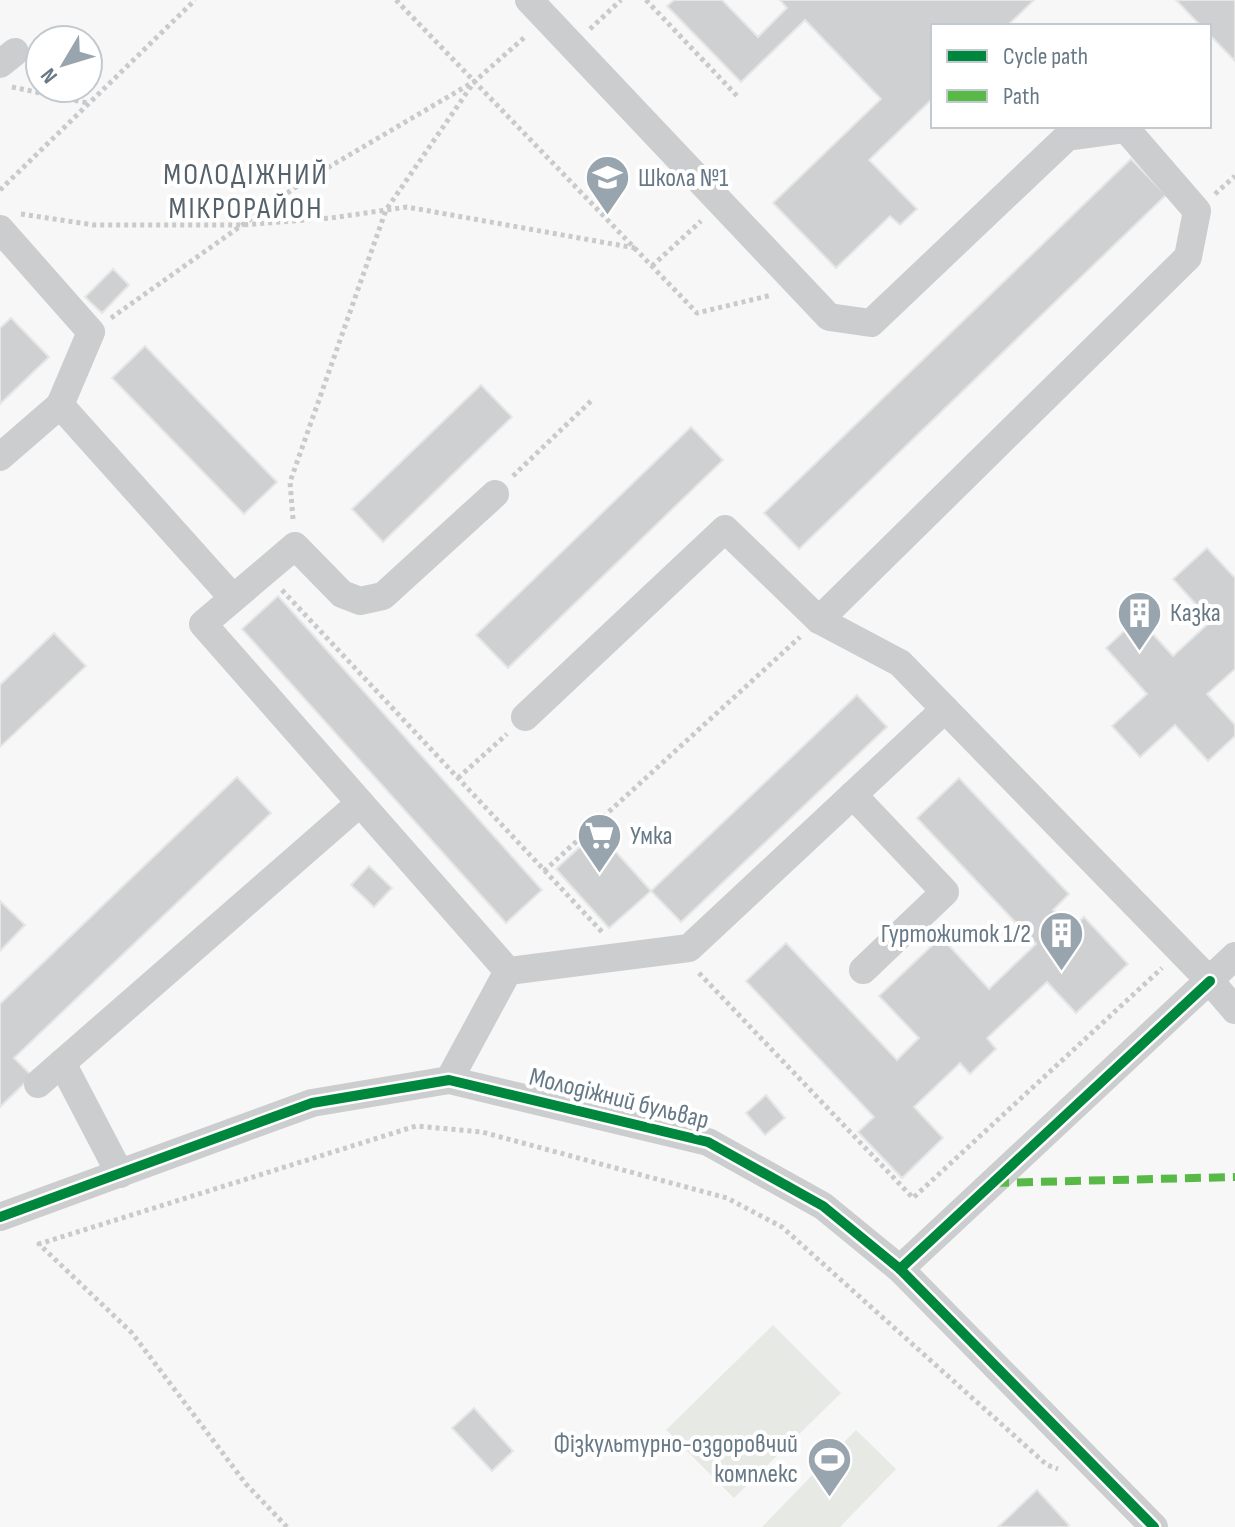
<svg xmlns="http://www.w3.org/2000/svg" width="1235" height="1527" viewBox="0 0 1235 1527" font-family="'Sofia Sans Condensed',sans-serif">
	<rect width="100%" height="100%" fill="#f7f7f7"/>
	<g fill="#e6e9e4">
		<path d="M773,1325L841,1393L734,1498L666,1430Z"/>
		<path d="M856,1430L896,1469L840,1527H762Z"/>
	</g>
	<g fill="#ced0d1" stroke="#e6e6e6" stroke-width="2">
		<path d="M674,0H722L758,37L787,8L780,0H1034L1007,26H933V98L869,160L917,209L900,225L890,216L836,268L773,203L881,99L805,20L741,82L667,6Z"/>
		<path d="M1176,0H1235V61L1209,34V26H1201Z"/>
		<path d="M1131,159L1166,195L799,549L764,513Z"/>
		<path d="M113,269L129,285L102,313L85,297Z"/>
		<path d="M11,318L49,357L0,404V328Z"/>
		<path d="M145,346L277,482L244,514L112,378Z"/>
		<path d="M481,385L512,417L383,542L352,509Z"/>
		<path d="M691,427L723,460L508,668L476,635Z"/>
		<path d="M1207,548L1235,578V669L1207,694L1235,725V736L1208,761L1175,725L1140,757L1112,726L1147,694L1106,648L1138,618L1173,656L1211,621L1173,579Z"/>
		<path d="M278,596L542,890L506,923L242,629Z"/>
		<path d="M54,633L86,666L0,747V685Z"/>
		<path d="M857,695L887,727L681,922L651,891Z"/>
		<path d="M237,777L271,813L14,1058L32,1076L0,1107V1004Z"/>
		<path d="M959,778L1069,894L1053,910L1071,929L1084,917L1128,964L1076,1013L1047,982L987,1038L996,1049L970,1074L960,1063L914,1107L943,1138L902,1178L858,1132L874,1117L746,981L786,943L897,1060L919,1038L879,996L941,937L989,989L1036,944L917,818Z"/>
		<path d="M597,831L651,891L609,928L556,869Z"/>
		<path d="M369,866L392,888L374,907L351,885Z"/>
		<path d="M0,901L25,925L0,951Z"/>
		<path d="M766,1095L785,1118L765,1135L746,1113Z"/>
		<path d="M474,1408L513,1451L492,1471L452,1428Z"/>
		<path d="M1037,1490L1069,1525L1067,1527H998Z"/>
	</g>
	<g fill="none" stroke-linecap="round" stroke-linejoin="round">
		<g stroke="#c9cacb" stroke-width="5" stroke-dasharray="4 4" stroke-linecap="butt">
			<path d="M396,0L697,313L772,295"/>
			<path d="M646,0L739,98"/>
			<path d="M590,29L621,0"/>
			<path d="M12,87L88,103"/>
			<path d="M0,190L195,0"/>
			<path d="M1215,194L1235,176"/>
			<path d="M21,214L94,225H242L331,218L407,207L635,248"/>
			<path d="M652,266L701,221"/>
			<path d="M111,318L300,184L475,81L526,36"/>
			<path d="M513,476L591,401"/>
			<path d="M293,519L290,482L386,210L472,85"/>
			<path d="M282,590L603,933"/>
			<path d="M458,778L507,734"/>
			<path d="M544,871L800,637"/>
			<path d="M699,973L913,1198L1162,968"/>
			<path d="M287,1527L246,1484L132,1333L39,1244L416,1126L482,1132L727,1198L782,1227L1047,1465L1058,1469"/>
		</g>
		<g stroke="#cccdce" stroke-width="28">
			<path d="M529,0L829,317L871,323L1067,137L1126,129L1197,211L1188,257L819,620L900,663L1210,981L1235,1010"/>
			<path d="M0,64L15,52"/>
			<path d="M0,229L91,332L60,405L0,457"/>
			<path d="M60,405L233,598"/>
			<path d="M525,717L725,529L819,620"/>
			<path d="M853,795L945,892L863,970"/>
			<path d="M508,971L689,948L945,709"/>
			<path d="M62,1063L120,1174"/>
			<path d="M449,1080L508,971L203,624L295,546L342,594L360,601L383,596L495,494"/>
			<path d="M38,1084L360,803"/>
			<path d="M0,1217L312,1103L449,1080L708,1142L823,1206L900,1269L1154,1527"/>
			<path d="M900,1269L1235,956"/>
		</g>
		<path stroke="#58b947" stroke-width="8" stroke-dasharray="16 8" stroke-linecap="butt" d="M993,1183L1235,1177"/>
		<defs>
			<g id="cycleway">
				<path d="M0,1217L312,1103L449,1080L708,1142L823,1206L900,1269L1154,1527"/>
				<path d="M900,1269L1210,981"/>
			</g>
		</defs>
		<use href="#cycleway" stroke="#fff" stroke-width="15"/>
		<use href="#cycleway" stroke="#00873e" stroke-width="10"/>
	</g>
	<defs>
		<symbol id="school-pin" viewBox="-11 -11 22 30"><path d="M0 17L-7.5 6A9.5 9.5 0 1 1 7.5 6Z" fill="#99a5ae" stroke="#fff"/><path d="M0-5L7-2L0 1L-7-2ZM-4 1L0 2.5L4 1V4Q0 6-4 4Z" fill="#fff"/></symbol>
		<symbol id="building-pin" viewBox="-11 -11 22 30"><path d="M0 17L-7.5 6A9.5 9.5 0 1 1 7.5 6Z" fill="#99a5ae" stroke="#fff"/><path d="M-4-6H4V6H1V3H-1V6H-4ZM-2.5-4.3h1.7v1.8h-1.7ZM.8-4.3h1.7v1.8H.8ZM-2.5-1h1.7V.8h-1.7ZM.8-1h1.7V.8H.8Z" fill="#fff"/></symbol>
		<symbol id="supermarket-pin" viewBox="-11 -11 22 30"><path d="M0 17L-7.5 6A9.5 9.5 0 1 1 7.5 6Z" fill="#99a5ae" stroke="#fff"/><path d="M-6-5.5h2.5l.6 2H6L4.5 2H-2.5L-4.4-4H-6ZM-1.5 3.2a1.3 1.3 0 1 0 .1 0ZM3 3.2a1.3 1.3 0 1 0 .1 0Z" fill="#fff"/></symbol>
		<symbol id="stadium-pin" viewBox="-11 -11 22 30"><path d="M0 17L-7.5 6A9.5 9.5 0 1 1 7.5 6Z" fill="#99a5ae" stroke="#fff"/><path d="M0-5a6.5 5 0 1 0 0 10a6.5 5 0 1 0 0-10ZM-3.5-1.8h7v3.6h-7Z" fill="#fff"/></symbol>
	</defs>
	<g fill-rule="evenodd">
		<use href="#school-pin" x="582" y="152" width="51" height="69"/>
		<use href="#building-pin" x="1114" y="588" width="51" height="69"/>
		<use href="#supermarket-pin" x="574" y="810" width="51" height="69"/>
		<use href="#building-pin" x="1036" y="908" width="51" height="69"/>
		<use href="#stadium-pin" x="804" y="1434" width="51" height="69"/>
	</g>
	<g text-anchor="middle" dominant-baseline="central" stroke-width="8" stroke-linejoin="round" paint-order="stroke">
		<g font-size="26" fill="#677987" stroke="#fff" text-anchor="start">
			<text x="638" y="178">Школа №1</text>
			<text x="1170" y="613">Казка</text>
			<text x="630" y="836">Умка</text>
			<text x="1031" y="934" text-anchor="end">Гуртожиток 1/2</text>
			<text x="798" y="1444" text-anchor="end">Фізкультурно-оздоровчий<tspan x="798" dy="30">комплекс</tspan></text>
		</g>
		<g font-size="26" fill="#677987" stroke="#fff">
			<text transform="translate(619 1099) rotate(14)">Молодіжний бульвар</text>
		</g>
		<g font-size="30" letter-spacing="2" fill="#55626c" stroke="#fff">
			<text x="246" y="175">МОЛОДІЖНИЙ<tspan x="246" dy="34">МІКРОРАЙОН</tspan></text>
		</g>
	</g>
	<rect x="931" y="24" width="280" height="104" fill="#ffffff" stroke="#c2c9cf" stroke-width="2"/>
	<rect x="947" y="50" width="40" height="12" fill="#00873e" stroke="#c2c9cf" stroke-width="2"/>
	<text x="1003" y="64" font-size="24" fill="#677987">Cycle path</text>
	<rect x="947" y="90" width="40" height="12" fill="#58b947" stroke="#c2c9cf" stroke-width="2"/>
	<text x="1003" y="104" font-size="24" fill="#677987">Path</text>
	<g transform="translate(64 64) rotate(232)"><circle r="38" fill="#ffffff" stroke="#c2c9cf" stroke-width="2"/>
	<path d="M0-6L14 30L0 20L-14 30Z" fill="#99a5ae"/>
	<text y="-12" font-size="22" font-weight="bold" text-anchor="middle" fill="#677987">N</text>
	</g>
</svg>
